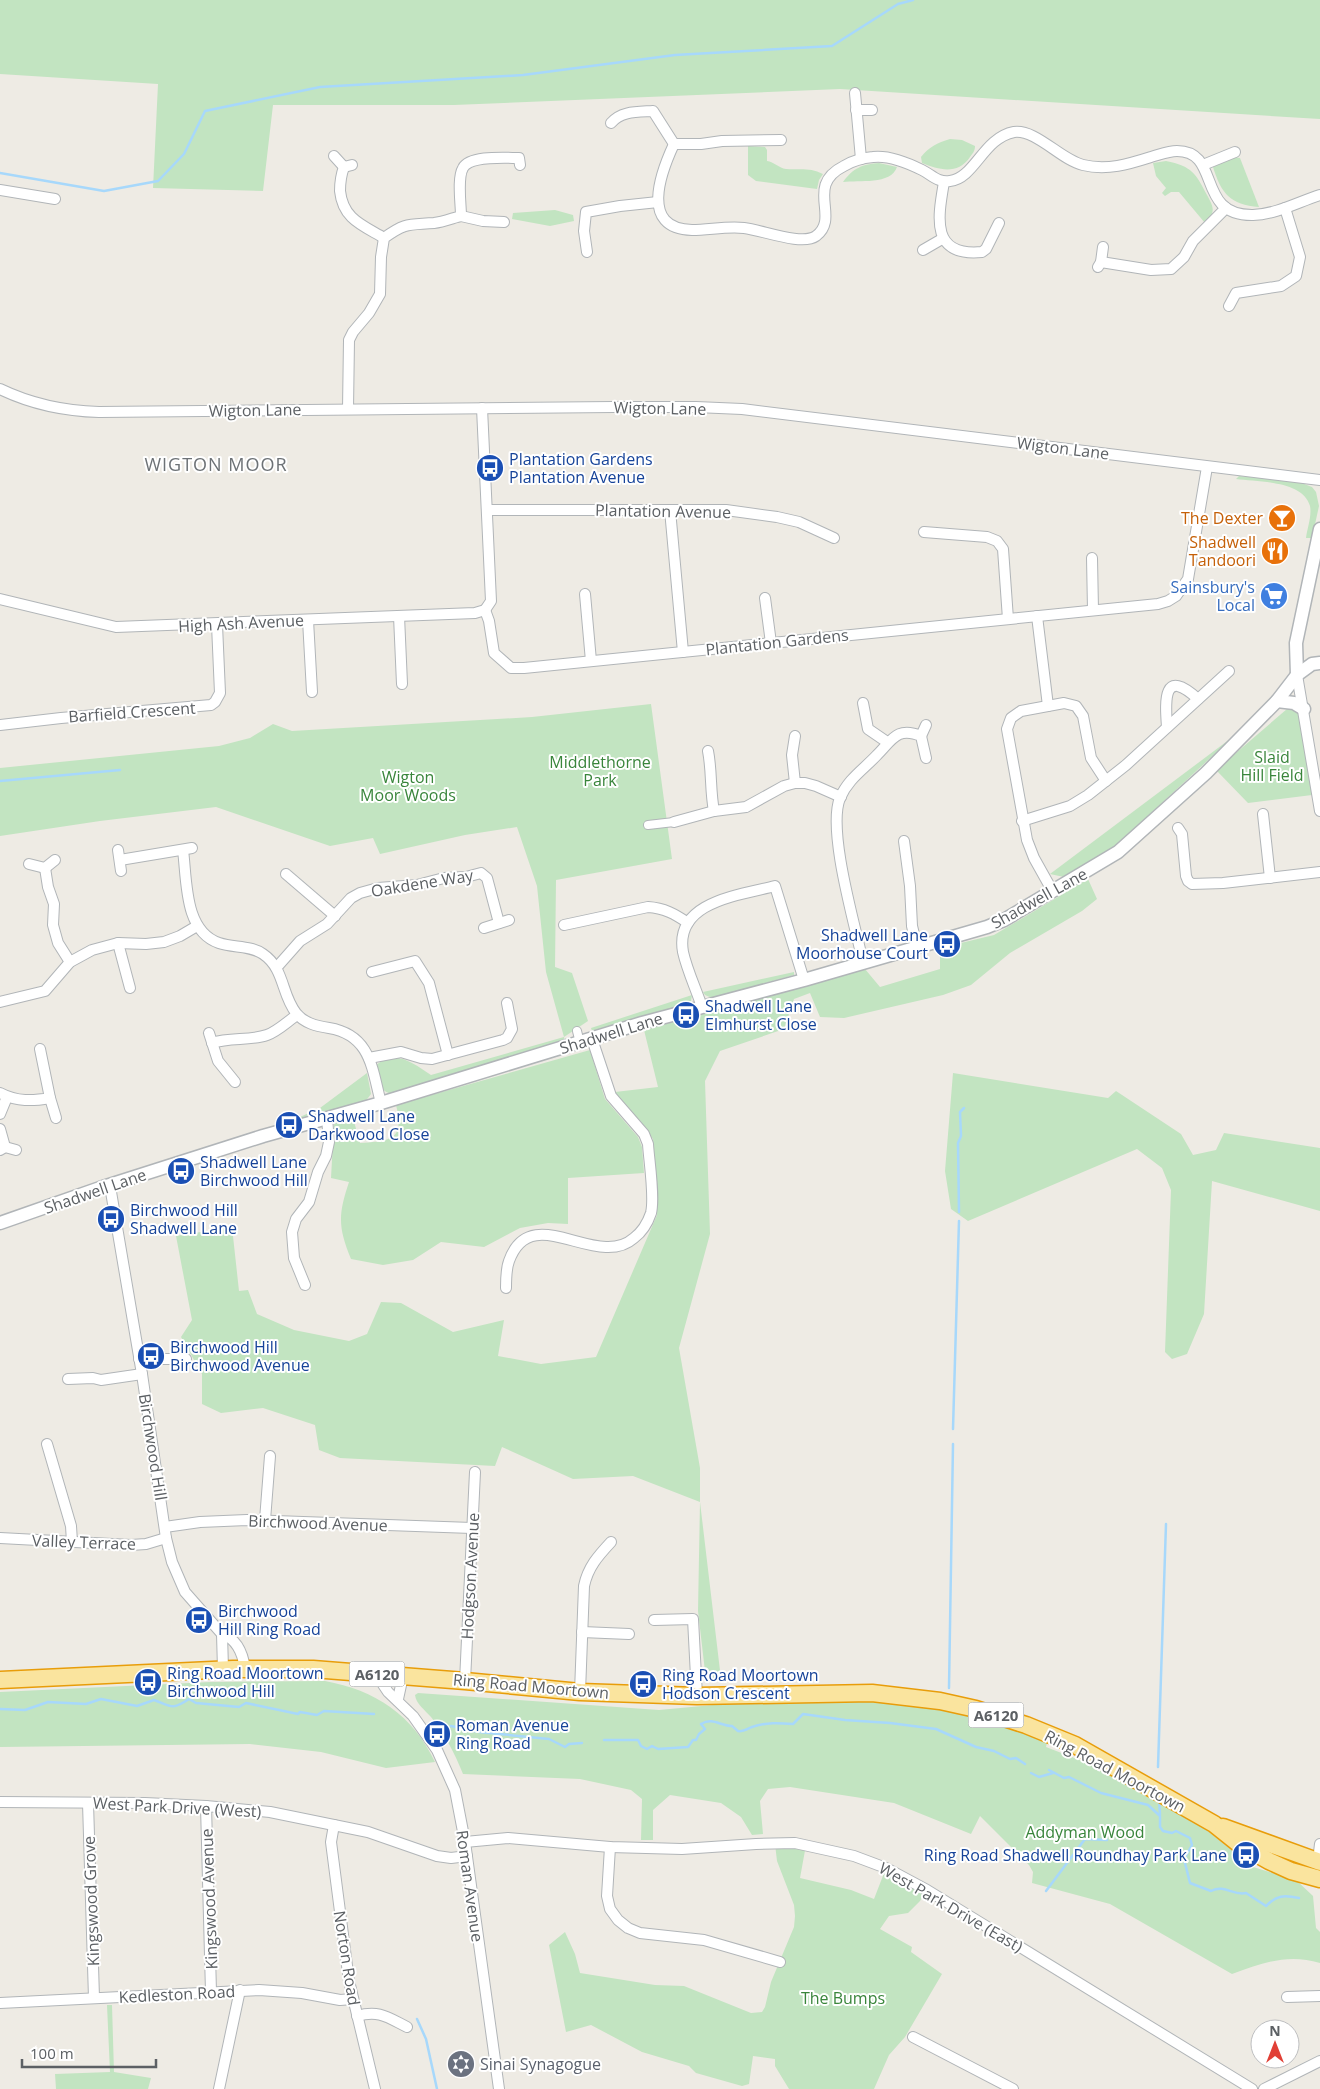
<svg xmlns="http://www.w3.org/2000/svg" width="1320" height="2089" viewBox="0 0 1320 2089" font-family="'Open Sans',sans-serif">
	<rect width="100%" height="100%" fill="#eeebe4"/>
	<g fill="#c2e4c1">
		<path d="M0,0H1320V119L840,89L454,105H273L263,191L153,188L158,84L0,74Z"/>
		<path d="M950,139L962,140L975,146C975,151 973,153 970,157C958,175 939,170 922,163L921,157C929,147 937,143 950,139Z"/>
		<path d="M748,146L765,147L767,150V161C774,162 779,168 786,169C800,170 810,167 823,174L819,180L817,189L756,181L748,175Z"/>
		<path d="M1233,157L1240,158L1259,207C1230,205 1221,193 1213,167Z"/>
		<path d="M1166,161C1192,166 1196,174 1207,195C1214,208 1216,212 1205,223L1179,192H1171L1165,196L1162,193L1166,188L1156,176L1153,163Z"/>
		<path d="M879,163L897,167C891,185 859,180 843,182C853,168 863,164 879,163Z"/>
		<path d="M555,210L573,215L574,221L550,226L512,219L513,213Z"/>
		<path d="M1239,476L1299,482L1312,487L1316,492L1319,506L1312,538H1306C1307,529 1312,516 1310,506C1303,480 1258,482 1236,479Z"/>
		<path d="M1294,703H1297L1312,795L1248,803L1216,770Z"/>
		<path d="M651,704L672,859L556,880L555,967L572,973L588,1021L564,1037L565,1042L393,1094C378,1092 378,1078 375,1066C395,1048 413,1063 431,1075L564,1037L546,972L537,886L517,827L465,835L380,854L373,838L330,846L216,807L100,821L0,836V768L219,746L250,738L273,724L292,731L532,717Z"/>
		<path d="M1234,736L1108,853L1064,877L1050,874Z"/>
		<path d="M1088,879L1097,899L1082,911L1010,953L971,985L943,995L844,1018L820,1017L810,993L794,999L784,1029L720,1051L705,1081L710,1234L679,1348L700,1468V1502L721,1679L706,1680L698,1611L700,1502L633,1476L573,1479L502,1447L495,1466L340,1458L319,1450L315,1425L263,1408L221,1413L202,1404V1374L181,1337L192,1320L176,1236L232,1227L239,1291L248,1290L257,1314L294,1330L349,1341L367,1334L381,1302L401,1303L453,1332L504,1320L498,1356L541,1364L596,1357L657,1215L653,1139L615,1092L658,1087L644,1030L865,969L880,987L940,969V948L994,935Z"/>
		<path d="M794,972V975L712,998L705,995L703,992Z"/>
		<path d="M692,995L691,1001L683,1006L592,1031L591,1028Z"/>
		<path d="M590,1050L605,1099L638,1137L642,1147L644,1173L568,1178V1224L548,1223L520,1228L484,1247L441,1242L413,1260L383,1265L351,1259C338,1227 338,1215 349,1182L331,1178L334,1123L353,1118L360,1143C391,1141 405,1140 396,1105Z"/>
		<path d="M367,1073L371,1094L365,1102L282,1125L320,1108Z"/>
		<path d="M953,1073L1108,1098L1116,1091L1181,1134L1193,1155L1216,1150L1224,1133L1320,1148V1211L1212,1181L1204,1314L1187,1354L1172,1359L1165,1352L1171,1190L1162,1168L1137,1149L968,1221L951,1209L945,1171Z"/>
		<path d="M325,1681C375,1690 413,1715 435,1762L386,1768L321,1752L250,1744L0,1747V1692L210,1682Z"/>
		<path d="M418,1693L659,1710L734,1703L852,1699L907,1702L982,1718L1048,1739L1046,1747L1095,1766L1181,1810L1253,1867L1296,1880L1313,1896L1316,1928L1320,1932V1963C1288,1953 1262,1963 1232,1974L1110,1904L1032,1883L1033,1872L1029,1865L980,1816L971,1834L894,1803L790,1787L768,1789L760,1801L763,1834L752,1835L741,1817L721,1803L670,1795L653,1810V1840H641L642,1799L631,1790L580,1779L463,1774C455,1754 445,1734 431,1717C425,1710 416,1704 415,1695Z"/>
		<path d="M775,1844L806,1845L800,1878L851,1890L874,1899L886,1868L927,1890L920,1901L908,1913L889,1916L880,1929L912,1947L911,1952L942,1974L905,2037L889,2055L874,2089H789L775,2066V2059L753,2056L749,2084L742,2086L696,2073L689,2066L642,2052L591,2025L566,2032L549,1945L565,1932L575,1954L580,1973L655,1985L684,1986L751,2013L762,2012L765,2007L771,1982L794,1927L795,1916L794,1905L777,1861Z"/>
		<path d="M107,2005H112L114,2072L151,2078L148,2089H56L55,2074L110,2072Z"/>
	</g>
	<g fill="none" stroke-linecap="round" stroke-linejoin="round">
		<g stroke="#a7d8fb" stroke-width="2.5">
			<path d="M0,173L104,191L158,181L184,154L205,111L320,87L523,75L675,55L832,46L898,4L913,0"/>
			<path d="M0,781L120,770"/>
			<path d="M959,1212L958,1143L961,1136L960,1112L964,1108"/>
			<path d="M953,1429L959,1221"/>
			<path d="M949,1688L953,1444"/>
			<path d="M0,1709L25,1710L48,1702L86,1704L101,1699L137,1706L154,1700C171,1706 171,1711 189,1699L196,1703L239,1707L246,1703L298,1714L300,1712L317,1715L324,1711L374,1714"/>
			<path d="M451,1726L479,1732L549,1739L565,1747L569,1744L582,1743"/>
			<path d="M604,1740H638L641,1746L647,1749L652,1746L658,1749L688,1747L693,1740H696L699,1734L705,1729L701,1724C713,1717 720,1726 732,1726L738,1731C745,1732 746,1729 752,1727C766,1722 780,1723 793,1724L803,1714L845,1720L890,1723L936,1729L976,1747L994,1751L1010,1759L1016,1758L1025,1764"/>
			<path d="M1158,1767L1166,1524"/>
			<path d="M1049,1770L1064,1778L1069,1777L1101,1793L1148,1805L1160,1816V1827L1163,1831L1172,1833L1176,1831L1190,1838L1192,1845L1184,1859L1190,1883L1211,1891C1225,1884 1233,1896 1246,1893L1266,1906C1277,1895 1284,1895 1299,1898"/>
			<path d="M1031,1773L1039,1777L1053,1773"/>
			<path d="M1159,1800L1160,1814"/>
			<path d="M1046,1891L1085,1839L1107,1840"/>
			<path d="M417,2019L426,2039L437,2089"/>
		</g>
		<defs>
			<g id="pedestrian">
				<path d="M648,825L674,822"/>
				<path d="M577,1031L580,1043"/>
			</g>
			<g id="minor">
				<path d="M855,93L861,159"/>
				<path d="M856,110H872"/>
				<path d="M611,123C621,111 637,112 653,111L674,144"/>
				<path d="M674,144C661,172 639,229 692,230C709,230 727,226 744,228C762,230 802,246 816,236C841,217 804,186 844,166C852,161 863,158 873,157C889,155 908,163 922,170C932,175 938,183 950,181C975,178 983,138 1014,132C1036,129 1061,160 1083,165C1107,171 1129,164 1151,157C1159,155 1168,151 1177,151C1222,151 1195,216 1253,215C1277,214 1298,202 1320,195"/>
				<path d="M674,144H701L722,141L781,140"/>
				<path d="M334,156L344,167L352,165"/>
				<path d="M1203,165L1235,152"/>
				<path d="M344,167C341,175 340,183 340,191C343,219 362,225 384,238"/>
				<path d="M944,182C938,217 930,257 982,252L986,249L999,223"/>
				<path d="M0,190L55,199"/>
				<path d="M461,216L483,221L504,222"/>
				<path d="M923,250L942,239"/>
				<path d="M587,252L584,231L586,212L620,206L658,202"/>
				<path d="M1101,262L1151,270L1171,269L1184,257L1193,241L1226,208"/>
				<path d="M1098,267L1101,262L1103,247"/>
				<path d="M1229,306L1236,293L1281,286L1296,276L1300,257L1285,208"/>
				<path d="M0,389C31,404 64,411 99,412L614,407H696L742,409L1320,480"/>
				<path d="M482,408L491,601L485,610"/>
				<path d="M348,409L349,340L353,332L369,313L380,294L381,257L384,238C406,222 409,225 434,223C443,222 453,218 461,216C461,204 457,178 463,168C470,155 506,158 519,158L520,165"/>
				<path d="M487,510H726L777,517L799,522L834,538"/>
				<path d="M670,510L683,652"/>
				<path d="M924,532L987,537L997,541L1003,549L1008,619"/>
				<path d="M1092,558L1093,610"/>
				<path d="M585,594L591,661"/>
				<path d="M765,598L771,643"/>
				<path d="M0,599L116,627L475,613L485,610"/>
				<path d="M485,610L489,621L494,653L511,668H524L1158,604L1168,601L1176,596L1188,579L1207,467"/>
				<path d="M399,616L402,684"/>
				<path d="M1037,616L1048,706"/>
				<path d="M308,620L312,692"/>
				<path d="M1297,675L1320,811"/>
				<path d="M863,703L868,729L887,742"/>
				<path d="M0,725L61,718L211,705L215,702L220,693L217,625"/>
				<path d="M1167,727C1165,700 1163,667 1198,699"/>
				<path d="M921,736L926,725"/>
				<path d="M708,751C712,771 710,791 714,811"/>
				<path d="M795,783L792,755L795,736"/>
				<path d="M1263,814L1270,878"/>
				<path d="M1022,821L1070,806L1088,795L1126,765L1229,671"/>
				<path d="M674,822L714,811L746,807L784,786L795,783H805L816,786L841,797"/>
				<path d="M1178,828L1182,834L1186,876L1188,881L1192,884L1223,883L1320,872"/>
				<path d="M904,841L910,886L912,926L917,947"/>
				<path d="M118,850L121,871"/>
				<path d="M183,850C187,881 184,931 219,943C234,948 250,945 263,954C285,969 281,994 296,1013C304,1023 316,1026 329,1028C371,1035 372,1069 381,1103"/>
				<path d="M120,860L192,848"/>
				<path d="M29,864L45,868L55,860"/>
				<path d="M45,868L48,887L54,904L53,925L58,943L70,962"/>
				<path d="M286,874L335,916"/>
				<path d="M1053,892L1034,858L1027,840L1007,729L1011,718L1021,711L1064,703L1076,706L1083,716L1091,758L1106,781"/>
				<path d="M564,925L648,907C664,908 675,914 688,923"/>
				<path d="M484,928L509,920"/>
				<path d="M118,943L130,988"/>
				<path d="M863,962C855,925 827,830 840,798C848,779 864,769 877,755C892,740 897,726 921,736L926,758"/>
				<path d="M277,967L300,941L327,924L351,898L360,893L378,888L417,885L444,878L466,877L481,873L487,878L499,923"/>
				<path d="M372,972L415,961L429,983L448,1055"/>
				<path d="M0,1002L45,991L70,962L92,950L118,943L146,944L164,942L180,936L197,926"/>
				<path d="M702,1007C696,989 687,970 683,952C674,901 741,895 775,886L804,980"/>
				<path d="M209,1033L218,1061L235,1082"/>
				<path d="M212,1043C230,1037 250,1041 267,1035C278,1031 288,1021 297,1015"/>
				<path d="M369,1058L401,1052L421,1058L432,1059L503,1040L507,1038L512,1029L507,1003"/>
				<path d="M0,1093C17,1102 33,1101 50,1098L40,1049"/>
				<path d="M50,1098L56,1118"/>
				<path d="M0,1114L7,1097"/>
				<path d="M0,1129L5,1147L0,1150"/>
				<path d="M5,1147L16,1150"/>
				<path d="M110,1186L142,1374L166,1538L172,1562L185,1592L222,1634C237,1639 243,1654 245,1669"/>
				<path d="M305,1285L294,1258L292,1232L296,1219L309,1202L318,1172L326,1156L329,1142L327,1118"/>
				<path d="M506,1288C506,1280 506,1269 509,1261C531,1199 597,1271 634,1238C642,1232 648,1222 651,1213C655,1197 649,1161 648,1144L644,1134L611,1096L592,1039"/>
				<path d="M139,1359H186"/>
				<path d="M68,1379L93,1378L101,1380L142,1374"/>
				<path d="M47,1444L71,1526L72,1542"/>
				<path d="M265,1520L270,1456"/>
				<path d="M165,1527L200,1522L247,1520L472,1528"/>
				<path d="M0,1538L131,1545L146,1544L166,1538"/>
				<path d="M654,1620L693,1619L697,1696"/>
				<path d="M582,1632L629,1634"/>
				<path d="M222,1634L223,1669"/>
				<path d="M379,1674L380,1680L388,1692L413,1716L437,1750L455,1790L465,1842L499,2089"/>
				<path d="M465,1681L475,1472"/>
				<path d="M580,1692L584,1586C588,1567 598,1556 611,1542"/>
				<path d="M398,1699L403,1676"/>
				<path d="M0,1802L145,1803L206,1806L270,1812L368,1832L437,1856L451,1858L467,1856"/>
				<path d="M88,1803L94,1998"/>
				<path d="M206,1806L211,1992"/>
				<path d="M334,1825L331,1842L349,1981L375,2089"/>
				<path d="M465,1842L508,1838L610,1847L682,1849L756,1844L795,1843L854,1856L886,1868L927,1890L1252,2089"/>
				<path d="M610,1847L607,1896L610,1909L618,1920L628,1928L640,1933L704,1940L780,1962"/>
				<path d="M1318,1861L1320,1844"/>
				<path d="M1287,1997L1320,1996"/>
				<path d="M0,2003L259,1990L302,1993L340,2000L353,1999"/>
				<path d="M357,2016C379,2010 387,2017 407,2027"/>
				<path d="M913,2037L1013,2089"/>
				<path d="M219,2089L240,1990"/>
				<path d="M1264,2089L1320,2061"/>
			</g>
			<g id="tertiary">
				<path d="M1297,675L1296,643L1320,529"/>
				<path d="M1277,701L1294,703L1304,709"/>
				<path d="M0,1223L100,1188L263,1136L381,1103L642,1023L804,980L987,927L1004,920L1118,852L1206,773L1277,701L1297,675L1312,664L1320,663"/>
			</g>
			<g id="trunk">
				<path d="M0,1680L233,1669H313L465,1681L580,1692L697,1696L872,1693L940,1701L976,1709L1026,1725L1075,1745L1214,1824L1239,1844L1269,1861L1291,1871L1320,1879"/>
				<path d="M1223,1827L1320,1862"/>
			</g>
		</defs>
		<use href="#pedestrian" stroke="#b1b5b8" stroke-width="10"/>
		<use href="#minor" stroke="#b1b5b8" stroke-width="12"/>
		<use href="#tertiary" stroke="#b1b5b8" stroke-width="15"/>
		<use href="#trunk" stroke="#e89d0a" stroke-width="19"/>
		<use href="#pedestrian" stroke="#fff" stroke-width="8"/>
		<use href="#minor" stroke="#fff" stroke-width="10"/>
		<use href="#tertiary" stroke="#fff" stroke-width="12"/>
		<use href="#trunk" stroke="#fae49e" stroke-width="16"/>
	</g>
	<defs>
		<symbol id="bus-disc" viewBox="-11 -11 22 22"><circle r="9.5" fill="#1a4fb4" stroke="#fff"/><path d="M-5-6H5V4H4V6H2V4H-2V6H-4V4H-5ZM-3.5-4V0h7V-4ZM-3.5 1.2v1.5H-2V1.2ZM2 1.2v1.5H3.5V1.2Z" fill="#fff"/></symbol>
		<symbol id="bar-disc" viewBox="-11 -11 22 22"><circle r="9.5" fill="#e8710a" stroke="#fff"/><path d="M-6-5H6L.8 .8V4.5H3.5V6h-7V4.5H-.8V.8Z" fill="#fff"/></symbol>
		<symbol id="restaurant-disc" viewBox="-11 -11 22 22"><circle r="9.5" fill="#e8710a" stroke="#fff"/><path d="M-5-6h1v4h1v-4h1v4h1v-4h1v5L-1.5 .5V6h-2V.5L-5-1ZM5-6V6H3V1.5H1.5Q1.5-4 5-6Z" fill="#fff"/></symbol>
		<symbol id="supermarket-disc" viewBox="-11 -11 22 22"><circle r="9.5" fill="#3f7fe0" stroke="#fff"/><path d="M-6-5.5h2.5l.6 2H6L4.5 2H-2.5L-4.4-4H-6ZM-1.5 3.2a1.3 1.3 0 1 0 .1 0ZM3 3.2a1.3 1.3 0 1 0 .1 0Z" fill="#fff"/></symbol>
		<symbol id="synagogue-disc" viewBox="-11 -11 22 22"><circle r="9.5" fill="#6b7280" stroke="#fff"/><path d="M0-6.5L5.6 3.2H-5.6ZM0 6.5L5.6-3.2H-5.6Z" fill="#fff"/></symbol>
	</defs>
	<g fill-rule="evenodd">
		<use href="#bus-disc" x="474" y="452" width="32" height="32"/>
		<use href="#bar-disc" x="1266" y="502" width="32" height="32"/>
		<use href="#restaurant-disc" x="1259" y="535" width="32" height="32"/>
		<use href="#supermarket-disc" x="1258" y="580" width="32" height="32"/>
		<use href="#bus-disc" x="931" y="928" width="32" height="32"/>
		<use href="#bus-disc" x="670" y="999" width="32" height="32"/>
		<use href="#bus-disc" x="273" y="1109" width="32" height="32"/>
		<use href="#bus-disc" x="165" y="1155" width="32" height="32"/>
		<use href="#bus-disc" x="95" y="1203" width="32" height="32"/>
		<use href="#bus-disc" x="135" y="1340" width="32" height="32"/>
		<use href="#bus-disc" x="183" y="1604" width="32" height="32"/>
		<use href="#bus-disc" x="132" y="1666" width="32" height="32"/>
		<use href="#bus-disc" x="627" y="1668" width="32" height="32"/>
		<use href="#bus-disc" x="421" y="1718" width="32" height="32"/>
		<use href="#bus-disc" x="1230" y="1839" width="32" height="32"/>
		<use href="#synagogue-disc" x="445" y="2048" width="32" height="32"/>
	</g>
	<g text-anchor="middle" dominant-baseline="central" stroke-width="4" stroke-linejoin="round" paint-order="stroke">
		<g fill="#fff" stroke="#8d9092" stroke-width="1">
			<rect x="349.5" y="1661.5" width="55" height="25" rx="4"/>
			<rect x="968.5" y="1702.5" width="55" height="25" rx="4"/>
		</g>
		<g font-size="15" font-weight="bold" fill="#5c6064">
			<text x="377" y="1674">A6120</text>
			<text x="996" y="1715">A6120</text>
		</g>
		<g font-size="16" fill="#5c6064" stroke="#fff">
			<text transform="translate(660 408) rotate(1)">Wigton Lane</text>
			<text transform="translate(255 410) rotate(-1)">Wigton Lane</text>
			<text transform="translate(1063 448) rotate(7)">Wigton Lane</text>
			<text transform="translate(663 511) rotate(1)">Plantation Avenue</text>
			<text transform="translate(241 623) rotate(-3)">High Ash Avenue</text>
			<text transform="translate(777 642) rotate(-6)">Plantation Gardens</text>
			<text transform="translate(132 712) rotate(-4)">Barfield Crescent</text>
			<text transform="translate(422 883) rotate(-9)">Oakdene Way</text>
			<text transform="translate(1039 898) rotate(-29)">Shadwell Lane</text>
			<text transform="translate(611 1033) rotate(-17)">Shadwell Lane</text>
			<text transform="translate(95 1191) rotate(-19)">Shadwell Lane</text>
			<text transform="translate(153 1447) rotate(81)">Birchwood Hill</text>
			<text transform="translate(318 1523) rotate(2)">Birchwood Avenue</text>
			<text transform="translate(84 1542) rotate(2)">Valley Terrace</text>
			<text transform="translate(470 1576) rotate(-87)">Hodgson Avenue</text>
			<text transform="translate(531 1686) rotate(5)">Ring Road Moortown</text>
			<text transform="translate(1115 1771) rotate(28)">Ring Road Moortown</text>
			<text transform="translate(177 1807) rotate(3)">West Park Drive (West)</text>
			<text transform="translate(470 1886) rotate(82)">Roman Avenue</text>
			<text transform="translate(209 1899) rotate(-92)">Kingswood Avenue</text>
			<text transform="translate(91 1901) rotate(-92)">Kingswood Grove</text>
			<text transform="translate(951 1907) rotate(30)">West Park Drive (East)</text>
			<text transform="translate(347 1958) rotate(81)">Norton Road</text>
			<text transform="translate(177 1994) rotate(-3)">Kedleston Road</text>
		</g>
		<g font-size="16" fill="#164399" stroke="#fff" text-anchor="start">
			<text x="509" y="459">Plantation Gardens<tspan x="509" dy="18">Plantation Avenue</tspan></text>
			<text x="928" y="935" text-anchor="end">Shadwell Lane<tspan x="928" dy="18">Moorhouse Court</tspan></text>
			<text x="705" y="1006">Shadwell Lane<tspan x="705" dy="18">Elmhurst Close</tspan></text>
			<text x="308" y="1116">Shadwell Lane<tspan x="308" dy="18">Darkwood Close</tspan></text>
			<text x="200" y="1162">Shadwell Lane<tspan x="200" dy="18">Birchwood Hill</tspan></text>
			<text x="130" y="1210">Birchwood Hill<tspan x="130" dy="18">Shadwell Lane</tspan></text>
			<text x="170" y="1347">Birchwood Hill<tspan x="170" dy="18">Birchwood Avenue</tspan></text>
			<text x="218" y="1611">Birchwood<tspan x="218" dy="18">Hill Ring Road</tspan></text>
			<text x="167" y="1673">Ring Road Moortown<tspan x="167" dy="18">Birchwood Hill</tspan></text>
			<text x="662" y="1675">Ring Road Moortown<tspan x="662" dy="18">Hodson Crescent</tspan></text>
			<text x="456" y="1725">Roman Avenue<tspan x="456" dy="18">Ring Road</tspan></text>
			<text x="1227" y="1855" text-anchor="end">Ring Road Shadwell Roundhay Park Lane</text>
		</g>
		<g font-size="16" fill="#c56008" stroke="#fff" text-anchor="end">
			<text x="1263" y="518">The Dexter</text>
			<text x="1256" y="542">Shadwell<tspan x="1256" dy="18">Tandoori</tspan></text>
		</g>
		<g font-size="16" fill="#366cbe" stroke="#fff" text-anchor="end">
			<text x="1255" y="587">Sainsbury's<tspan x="1255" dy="18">Local</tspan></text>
		</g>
		<g font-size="16" fill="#39853b" stroke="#fff">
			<text x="1272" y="757">Slaid<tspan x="1272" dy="18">Hill Field</tspan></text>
			<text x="600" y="762">Middlethorne<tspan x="600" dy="18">Park</tspan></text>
			<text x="408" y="777">Wigton<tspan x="408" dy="18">Moor Woods</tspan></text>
			<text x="1085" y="1832">Addyman Wood</text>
			<text x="843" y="1998">The Bumps</text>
		</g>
		<g font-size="16" fill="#5b616d" stroke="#fff" text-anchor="start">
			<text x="480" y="2064">Sinai Synagogue</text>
		</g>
		<g font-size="18" letter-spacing="1" fill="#6d7276" stroke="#fff">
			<text x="216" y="464">WIGTON MOOR</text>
		</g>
	</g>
	<g transform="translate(1275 2044)"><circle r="24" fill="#ffffff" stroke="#bebfc1"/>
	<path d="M0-4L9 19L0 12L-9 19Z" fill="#e14036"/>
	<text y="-8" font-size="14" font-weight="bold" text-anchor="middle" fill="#5c6064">N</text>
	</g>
	<path d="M22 2059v8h134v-8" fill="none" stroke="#5c6064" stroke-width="2.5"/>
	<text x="30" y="2059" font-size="15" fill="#5c6064" stroke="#ffffff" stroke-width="4" paint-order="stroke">100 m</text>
</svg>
